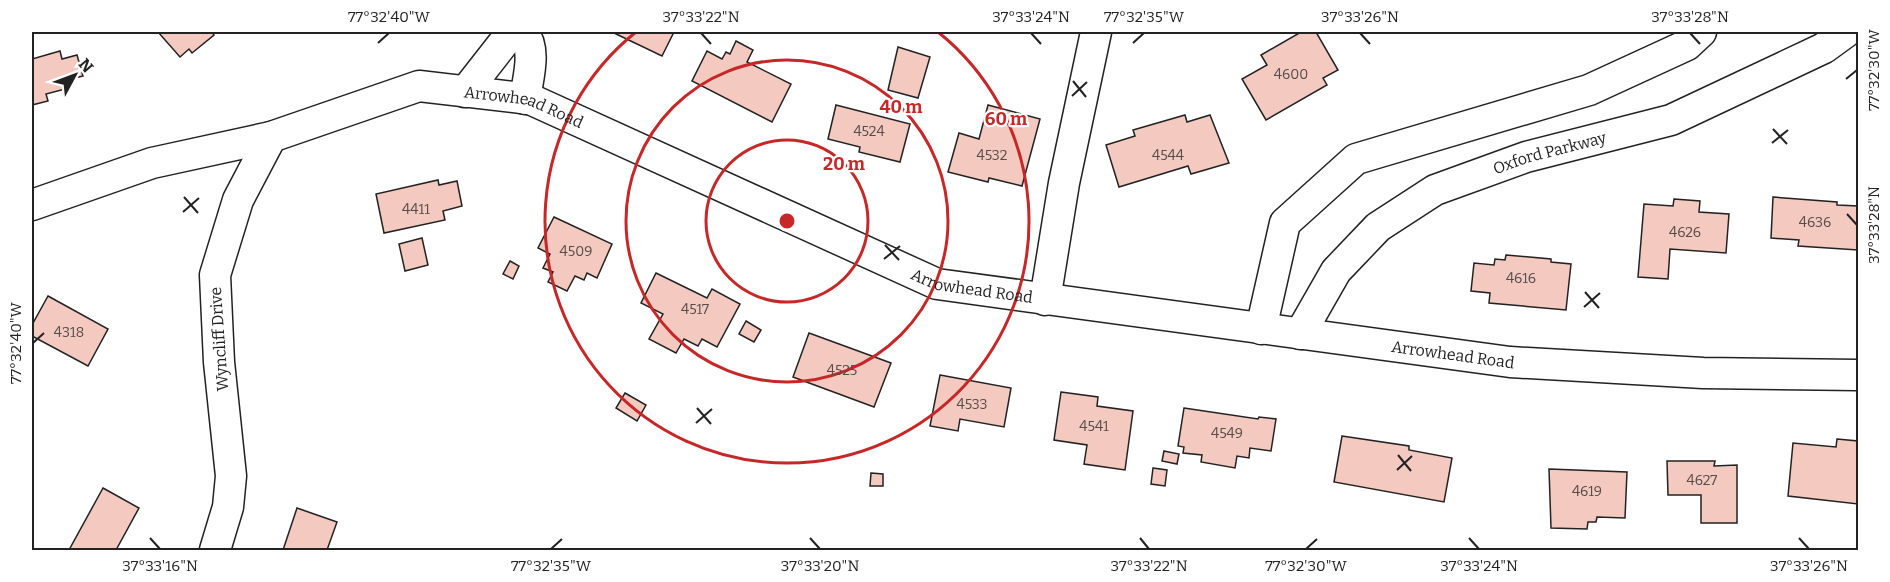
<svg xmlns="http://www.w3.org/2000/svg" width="1890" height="582" viewBox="0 0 1890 582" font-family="Bitter,serif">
	<rect width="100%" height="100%" fill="#fff"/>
	<g fill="#f3c9c0" stroke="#222" stroke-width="1.5">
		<path d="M158,32H212L214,35L192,53L189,49L180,57Z"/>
		<path d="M612,32H674L662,56Z"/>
		<path d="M1301,32H1316L1338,70L1323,78L1327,85L1266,120L1242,79L1267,65L1261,55Z"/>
		<path d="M736,41L753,50L747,62L791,84L772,122L692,81L707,51L722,59L726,52L730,54Z"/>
		<path d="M898,47L930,57L918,98L888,90Z"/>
		<path d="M60,51L62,59L77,55L83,76L67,80L69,88L46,94L48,101L32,105V59Z"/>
		<path d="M836,105L910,124L900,162L859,152L860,147L828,139Z"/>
		<path d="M988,105L1040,119L1022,186L989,178L988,182L948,172L959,133L979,139Z"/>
		<path d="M1185,115L1187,122L1210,115L1229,163L1191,174L1188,166L1119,187L1106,145L1135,136L1133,130Z"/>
		<path d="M438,180L439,185L457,181L462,206L443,211L445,220L384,233L376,194Z"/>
		<path d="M1773,197L1837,202V205L1858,206V250L1798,246L1799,240L1771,238Z"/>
		<path d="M1674,199L1700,201L1699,212L1729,214L1726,253L1670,249L1668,279L1638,277L1644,204L1673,206Z"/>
		<path d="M554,217L612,244L597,278L587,273L584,280L575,276L567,291L548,282L553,272L543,268L550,254L538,248Z"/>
		<path d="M422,238L428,265L405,271L399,244Z"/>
		<path d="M1506,255L1551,259V262L1571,264L1566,310L1489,303L1490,293L1471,291L1474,263L1494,265L1495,259L1505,260Z"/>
		<path d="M510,261L519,266L513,279L503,274Z"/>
		<path d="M656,273L707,298L712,289L740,304L717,347L702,339L698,346L684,339L676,353L649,339L663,314L641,303Z"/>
		<path d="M48,296L108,329L88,366L32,336V325Z"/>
		<path d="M746,321L761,330L754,342L739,334Z"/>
		<path d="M809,333L891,363L874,407L793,377Z"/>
		<path d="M940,375L1011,388L1004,427L960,419L958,431L930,426Z"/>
		<path d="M1061,392L1098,397L1097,406L1133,411L1125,470L1084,464L1087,445L1054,440Z"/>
		<path d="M625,393L646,405L637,421L616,408Z"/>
		<path d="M1184,408L1258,419L1259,417L1276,419L1271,451L1250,448L1249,458L1237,456L1235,468L1201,462L1202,455L1183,453L1184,447L1178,446Z"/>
		<path d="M1342,436L1409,446V450L1452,458L1444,502L1334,482Z"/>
		<path d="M1837,439L1858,441V504L1788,496L1793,443L1836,447Z"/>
		<path d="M1164,451L1179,454L1177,464L1162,461Z"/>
		<path d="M1667,461H1715L1714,466L1737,465V523H1701V495H1668Z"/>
		<path d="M1153,468L1167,470L1165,486L1151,484Z"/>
		<path d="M1549,469L1627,472L1625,518L1597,517L1596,522H1588L1587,529L1551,528Z"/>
		<path d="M871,473L883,474V486H870Z"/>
		<path d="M103,488L139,508L116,550H69Z"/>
		<path d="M297,508L337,522L327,550H283Z"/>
	</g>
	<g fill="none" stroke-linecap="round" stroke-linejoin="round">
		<defs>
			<g id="minor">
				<path d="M523,32C537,50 528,77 525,99"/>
				<path d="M465,92L512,32"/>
				<path id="s1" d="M32,205L152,163L271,137L419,86L530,99L937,284L1510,362L1703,373L1858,375"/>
				<path d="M1045,300L1064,183L1096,32"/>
				<path d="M1261,329L1285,223L1356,159L1589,90L1687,45L1701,32"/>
				<path id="s2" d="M1300,334L1336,271L1378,227L1435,190L1526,157L1671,120L1824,48L1846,32"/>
				<path d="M215,550L228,507L231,476L219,362L215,275L238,200L271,137"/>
			</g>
		</defs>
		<use href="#minor" stroke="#222" stroke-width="33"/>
		<use href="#minor" stroke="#fff" stroke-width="30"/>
	</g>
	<path fill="none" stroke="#222" stroke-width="2" d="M701,33L711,44M1031,33L1041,44M1360,33L1370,44M1690,33L1700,44M378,43L389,33M1133,43L1144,33M1846,79L1857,70M1073,81L1086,97M1072,96L1087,82M1773,129L1787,144M1772,143L1788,130M184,197L198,213M183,212L199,198M1847,214L1857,225M885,245L899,260M884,259L900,246M1585,292L1599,308M1584,307L1600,293M33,343L44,333M697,408L711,424M696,423L712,409M1398,455L1411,471M1397,470L1412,456M150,538L160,549M810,538L820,549M1140,538L1149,549M1469,538L1479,549M1799,538L1809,549M551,549L562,539M1306,549L1317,539"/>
	<g fill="none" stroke="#c62828" stroke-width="3">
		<circle cx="787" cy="221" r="81"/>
		<circle cx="787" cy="221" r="161"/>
		<path d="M938 32A242 242 0 1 1 636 32"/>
	</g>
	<g text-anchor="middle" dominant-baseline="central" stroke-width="4.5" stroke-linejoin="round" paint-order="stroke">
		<g font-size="14" fill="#564c4a">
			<text x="1291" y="74">4600</text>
			<text x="869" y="131">4524</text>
			<text x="992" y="155">4532</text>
			<text x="1168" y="155">4544</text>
			<text x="416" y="209">4411</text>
			<text x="1815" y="222">4636</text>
			<text x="1685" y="232">4626</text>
			<text x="576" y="251">4509</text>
			<text x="1521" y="278">4616</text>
			<text x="695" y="309">4517</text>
			<text x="69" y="332">4318</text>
			<text x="842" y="370">4525</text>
			<text x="972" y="404">4533</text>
			<text x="1094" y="426">4541</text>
			<text x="1227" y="433">4549</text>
			<text x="1702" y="480">4627</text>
			<text x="1587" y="491">4619</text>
		</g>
		<g font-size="16" fill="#222" stroke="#fff">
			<text stroke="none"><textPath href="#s1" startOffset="513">Arrowhead Road</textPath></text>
			<text stroke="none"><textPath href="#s2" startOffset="322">Oxford Parkway</textPath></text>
			<text stroke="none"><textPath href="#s1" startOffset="999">Arrowhead Road</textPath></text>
			<text transform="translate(219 339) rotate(-94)">Wyncliff Drive</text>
			<text stroke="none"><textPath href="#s1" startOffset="1485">Arrowhead Road</textPath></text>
		</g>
	</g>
	<circle cx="787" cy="221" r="9" fill="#c62828" stroke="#fff" stroke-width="3"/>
	<g font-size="18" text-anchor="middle" font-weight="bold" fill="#c62828" stroke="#fff" stroke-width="4.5" stroke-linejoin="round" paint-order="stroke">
		<text x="901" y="113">40 m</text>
		<text x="1006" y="125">60 m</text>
		<text x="844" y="170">20 m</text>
	</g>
	<rect width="1890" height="582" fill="none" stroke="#ffffff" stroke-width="66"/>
	<g transform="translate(75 75) rotate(49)" stroke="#ffffff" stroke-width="4.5" paint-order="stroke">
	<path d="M0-4.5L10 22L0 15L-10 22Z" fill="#222222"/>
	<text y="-9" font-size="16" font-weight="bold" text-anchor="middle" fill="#222222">N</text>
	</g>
	<rect x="33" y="33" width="1824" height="516" fill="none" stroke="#222" stroke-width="2"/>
	<g font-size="15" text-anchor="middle" fill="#222">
		<text x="389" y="22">77°32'40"W</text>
		<text x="701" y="22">37°33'22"N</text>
		<text x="1031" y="22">37°33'24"N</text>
		<text x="1144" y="22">77°32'35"W</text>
		<text x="1360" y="22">37°33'26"N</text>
		<text x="1690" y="22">37°33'28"N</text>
		<text transform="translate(1874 70) rotate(-90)" y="5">77°32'30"W</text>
		<text transform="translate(1874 225) rotate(-90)" y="5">37°33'28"N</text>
		<text transform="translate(16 343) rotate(-90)" y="5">77°32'40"W</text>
		<text x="160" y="571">37°33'16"N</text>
		<text x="551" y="571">77°32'35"W</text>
		<text x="820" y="571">37°33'20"N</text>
		<text x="1149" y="571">37°33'22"N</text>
		<text x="1306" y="571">77°32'30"W</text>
		<text x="1479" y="571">37°33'24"N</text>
		<text x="1809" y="571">37°33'26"N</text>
	</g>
</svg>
